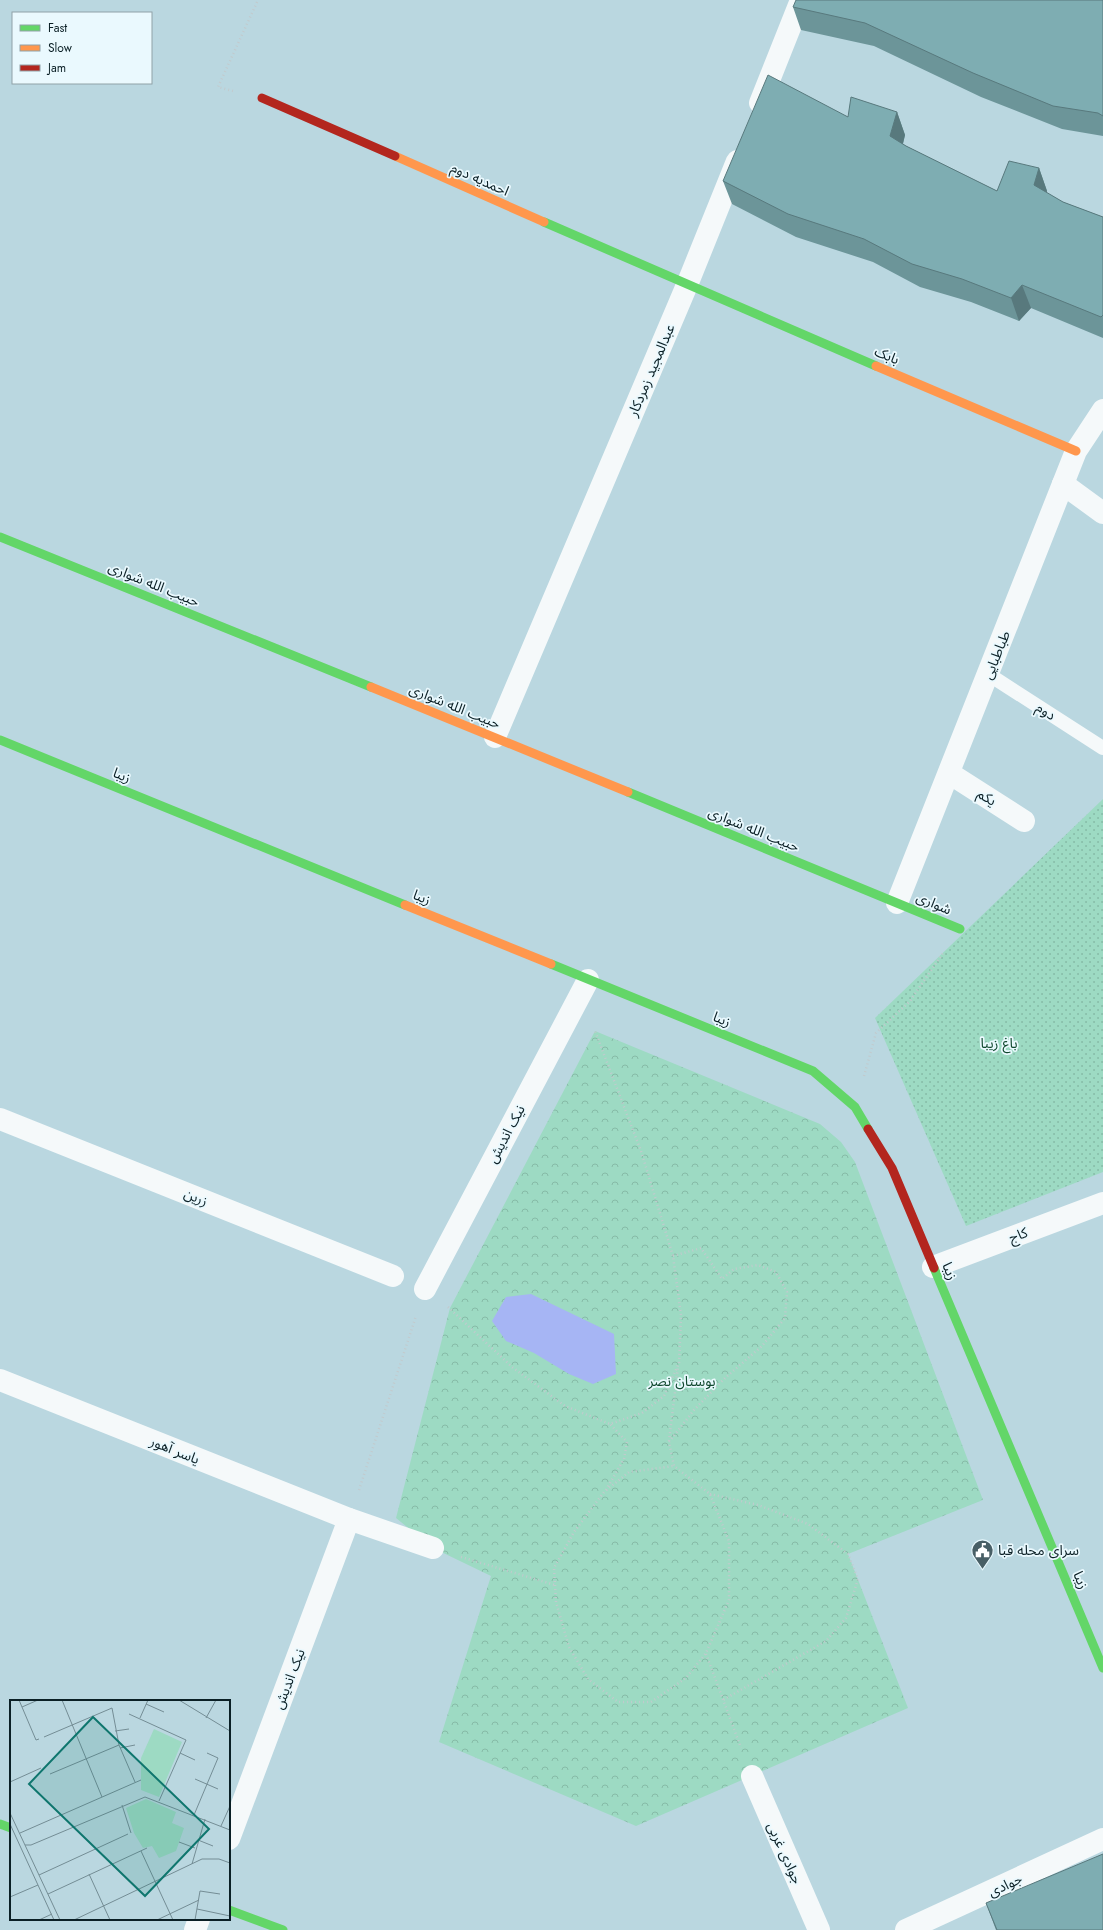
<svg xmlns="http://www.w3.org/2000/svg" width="1103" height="1930" viewBox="0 0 1103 1930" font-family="Jost,'Noto Sans Arabic',sans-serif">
	<defs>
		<pattern id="forest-crowns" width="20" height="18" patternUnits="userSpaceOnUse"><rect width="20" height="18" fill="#9ddac3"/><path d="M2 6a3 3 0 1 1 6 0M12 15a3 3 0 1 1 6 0" fill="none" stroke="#86bba7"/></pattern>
		<pattern id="garden-dots" width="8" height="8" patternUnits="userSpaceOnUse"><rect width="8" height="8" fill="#9ddac3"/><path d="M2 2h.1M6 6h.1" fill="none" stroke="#86bba7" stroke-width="1.8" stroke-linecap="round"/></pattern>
	</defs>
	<rect width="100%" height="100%" fill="#bad7e0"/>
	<path fill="url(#forest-crowns)" d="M595,1031L820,1124L841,1142L855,1162L983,1500L848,1554L908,1708L636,1826L439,1742L491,1576L433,1548L396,1518L450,1308Z"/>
	<path fill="url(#garden-dots)" d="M1103,799V1172L966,1226L875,1018Z"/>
	<path fill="#a6b5f4" d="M531,1294L614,1334L616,1374L593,1384L569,1374L534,1353L506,1341L492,1321L506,1297Z"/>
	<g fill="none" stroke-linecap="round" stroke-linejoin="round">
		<g stroke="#c2cacd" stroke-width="2.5" stroke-dasharray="1 3" stroke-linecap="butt">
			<path d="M233,91L218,87L258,0"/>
			<path d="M864,1076L876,1033L910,1001L943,953"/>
			<path d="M673,1256L701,1248L722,1279L734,1269L758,1265L776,1272L787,1292L785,1318L762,1346L725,1378L694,1410L669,1442L674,1466L710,1494L729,1541V1600L706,1653L686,1678L651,1702H618L588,1679L569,1647L556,1602L554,1568L574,1532L604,1492L629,1472L674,1466"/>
			<path d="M448,1307L512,1367L565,1406L610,1424L642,1413L664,1396L679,1363L681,1315L673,1256L641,1151L595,1031"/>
			<path d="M669,1441L678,1367"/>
			<path d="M359,1490L416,1316"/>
			<path d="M606,1490L624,1459L627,1442L610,1424"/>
			<path d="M710,1494L758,1505L808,1524L848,1554L858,1579L846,1618L826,1641L723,1700"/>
			<path d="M461,1557L555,1585"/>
			<path d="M706,1654L741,1748"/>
		</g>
		<path stroke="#f5f9fa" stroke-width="14" d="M988,674L1103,748"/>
		<g stroke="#f5f9fa" stroke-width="22">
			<path d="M760,103L801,0"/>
			<path d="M1063,484L1103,513"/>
			<path d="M495,737L687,285L737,161"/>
			<path d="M949,773L1024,821"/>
			<path d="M897,903L1076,451L1103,410"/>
			<path d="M0,1119L393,1276"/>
			<path d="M933,1267L1103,1203"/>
			<path d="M425,1289L588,980"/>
			<path d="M0,1380L349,1519L433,1548"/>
			<path d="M752,1776L819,1930"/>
			<path d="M229,1839L349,1519"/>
			<path d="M195,1930L199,1919"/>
			<path d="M906,1930L1103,1839"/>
		</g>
		<g stroke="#63d668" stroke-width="9">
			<path d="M544,222L876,366"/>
			<path d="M0,537L371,687"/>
			<path d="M0,740L405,905"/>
			<path d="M628,792L960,929"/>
			<path d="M551,964L813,1071L855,1107L868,1129"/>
			<path d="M934,1268L1103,1668"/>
			<path d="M0,1824L11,1828"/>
			<path d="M229,1910L283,1930"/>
		</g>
		<g stroke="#ff974d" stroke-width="9">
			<path d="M395,156L544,222"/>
			<path d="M876,366L1076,451"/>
			<path d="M371,687L628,792"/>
			<path d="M405,905L551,964"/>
		</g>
		<g stroke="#b3261e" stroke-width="9">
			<path d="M262,98L395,156"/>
			<path d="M868,1129L892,1168L934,1268"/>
		</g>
	</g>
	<g fill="#6c9599">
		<path d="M1103,0V136L1062,129L981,97L874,46L801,30L793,7Z"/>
		<path d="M897,112L905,135L903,144L906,146L997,191L1039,168L1047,191L1046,193L1063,202L1103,217V338L1031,308L1019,321L971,302L920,287L873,262L796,237L732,204L723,181L848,117Z"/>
		<path d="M986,1903L1103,1930H996Z"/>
	</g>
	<g fill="#58797d">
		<path d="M897,112L905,135L899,159L890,136Z"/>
		<path d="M1039,168L1047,191L1042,208L1034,185Z"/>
		<path d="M1022,285L1031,308L1019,321L1011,298Z"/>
	</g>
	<g fill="#7eadb2" stroke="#58797d">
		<path d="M796,0H1103V116L1098,113L1053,106L973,73L865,23L793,7Z"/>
		<path d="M768,75L848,117L851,97L897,112L890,136L906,146L997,191L1009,161L1039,168L1034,185L1063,202L1103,217V315L1101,317L1022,285L1011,298L962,279L912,264L864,239L788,214L723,181Z"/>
		<path d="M1103,1854V1930H997L986,1903Z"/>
	</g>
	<defs>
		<symbol id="civic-pin" viewBox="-11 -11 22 30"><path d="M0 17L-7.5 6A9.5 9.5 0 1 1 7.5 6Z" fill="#485f66" stroke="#eaf9fe"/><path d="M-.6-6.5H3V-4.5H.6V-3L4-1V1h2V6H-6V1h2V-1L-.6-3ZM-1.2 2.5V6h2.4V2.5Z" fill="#fff"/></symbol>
	</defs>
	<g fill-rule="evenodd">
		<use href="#civic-pin" x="970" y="1538" width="25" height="34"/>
	</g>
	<g text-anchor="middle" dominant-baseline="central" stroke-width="3.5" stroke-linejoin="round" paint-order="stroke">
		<g font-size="14" fill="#0a1f25" stroke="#eaf9fe">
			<text transform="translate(480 179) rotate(24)">احمدیه دوم</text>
			<text transform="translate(887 355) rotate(23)">بابک</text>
			<text transform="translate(651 370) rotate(-67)">عبدالمجید زمردکار</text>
			<text transform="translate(154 584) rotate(22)">حبیب الله شواری</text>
			<text transform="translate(996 655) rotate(-68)">طباطبایی</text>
			<text transform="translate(455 706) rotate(22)">حبیب الله شواری</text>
			<text transform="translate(1046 711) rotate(33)">دوم</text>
			<text transform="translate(122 775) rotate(22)">زیبا</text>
			<text transform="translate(987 797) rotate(32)">یکم</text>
			<text transform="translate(754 829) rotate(22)">حبیب الله شواری</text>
			<text transform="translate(422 897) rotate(22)">زیبا</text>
			<text transform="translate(934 903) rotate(23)">شواری</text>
			<text transform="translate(722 1019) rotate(22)">زیبا</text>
			<text transform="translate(506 1134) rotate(-62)">نیک اندیش</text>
			<text transform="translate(196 1197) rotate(22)">زرین</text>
			<text transform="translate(1018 1235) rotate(-21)">کاج</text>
			<text transform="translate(950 1271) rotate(67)">زیبا</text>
			<text transform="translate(175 1450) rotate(22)">یاسر آهور</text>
			<text transform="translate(1081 1580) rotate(67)">زیبا</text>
			<text transform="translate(289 1679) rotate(-69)">نیک اندیش</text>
			<text transform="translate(785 1853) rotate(66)">جوادی غربی</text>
			<text transform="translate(1005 1885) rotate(-25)">جوادی</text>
		</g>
		<g font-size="14" fill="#10492f" stroke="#eaf9fe">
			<text x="999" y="1043">باغ زیبا</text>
			<text x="682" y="1381">بوستان نصر</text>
		</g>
		<g font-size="14" fill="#0a1f25" stroke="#eaf9fe" text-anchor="start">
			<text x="998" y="1550">سرای محله قبا</text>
		</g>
	</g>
	<g transform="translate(10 1700)">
		<rect width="220" height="220" fill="#bad7e0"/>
		<path d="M136,99L166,112L162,123L174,128L166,151L149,158L142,146L133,148L124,133L116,108Z" fill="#9ddac3"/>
		<path d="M144,29L172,42L149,97L131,90V58Z" fill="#9ddac3"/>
		<path fill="none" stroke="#748d95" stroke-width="1" d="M9,0L26,40L29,39M52,0L92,97M169,0L220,31M136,4L154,12M12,7L28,0M119,14L176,40L149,101M130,18L138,0M196,18L206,0M105,31L119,29M34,37L102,8L109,45L125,82M110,48L125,45M170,53L185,60M40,74L109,45M185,79L208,89M0,82L31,68M112,105L121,133M0,113L50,220M184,115L208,58L197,53M0,124L44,220M211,126L220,106M10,133L131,80M188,140L203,146M169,142L185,148M15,145H21L135,97L220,130M131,151L163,220M182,164L195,119M79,174L100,220M29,175L118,134M38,194L137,148M0,197L28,185M187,209L220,216M29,220L42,214M64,220L192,159H209L220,163M147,220L189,200M185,220L190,191L210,194"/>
		<path fill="#0f766e" fill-opacity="0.15" stroke="#0f766e" stroke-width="2" d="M83,17L199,129L135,196L19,84Z"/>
		<rect width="220" height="220" fill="none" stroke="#0a1f25" stroke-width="2"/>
	</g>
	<rect x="12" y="12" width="140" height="72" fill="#eaf9fe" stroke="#90a2a7"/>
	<rect x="20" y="25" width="20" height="6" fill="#63d668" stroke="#90a2a7"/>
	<text x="48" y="32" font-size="12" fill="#0a1f25">Fast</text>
	<rect x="20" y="45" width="20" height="6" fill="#ff974d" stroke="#90a2a7"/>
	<text x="48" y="52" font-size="12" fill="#0a1f25">Slow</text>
	<rect x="20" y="65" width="20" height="6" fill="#b3261e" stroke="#90a2a7"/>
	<text x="48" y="72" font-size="12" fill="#0a1f25">Jam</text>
</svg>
